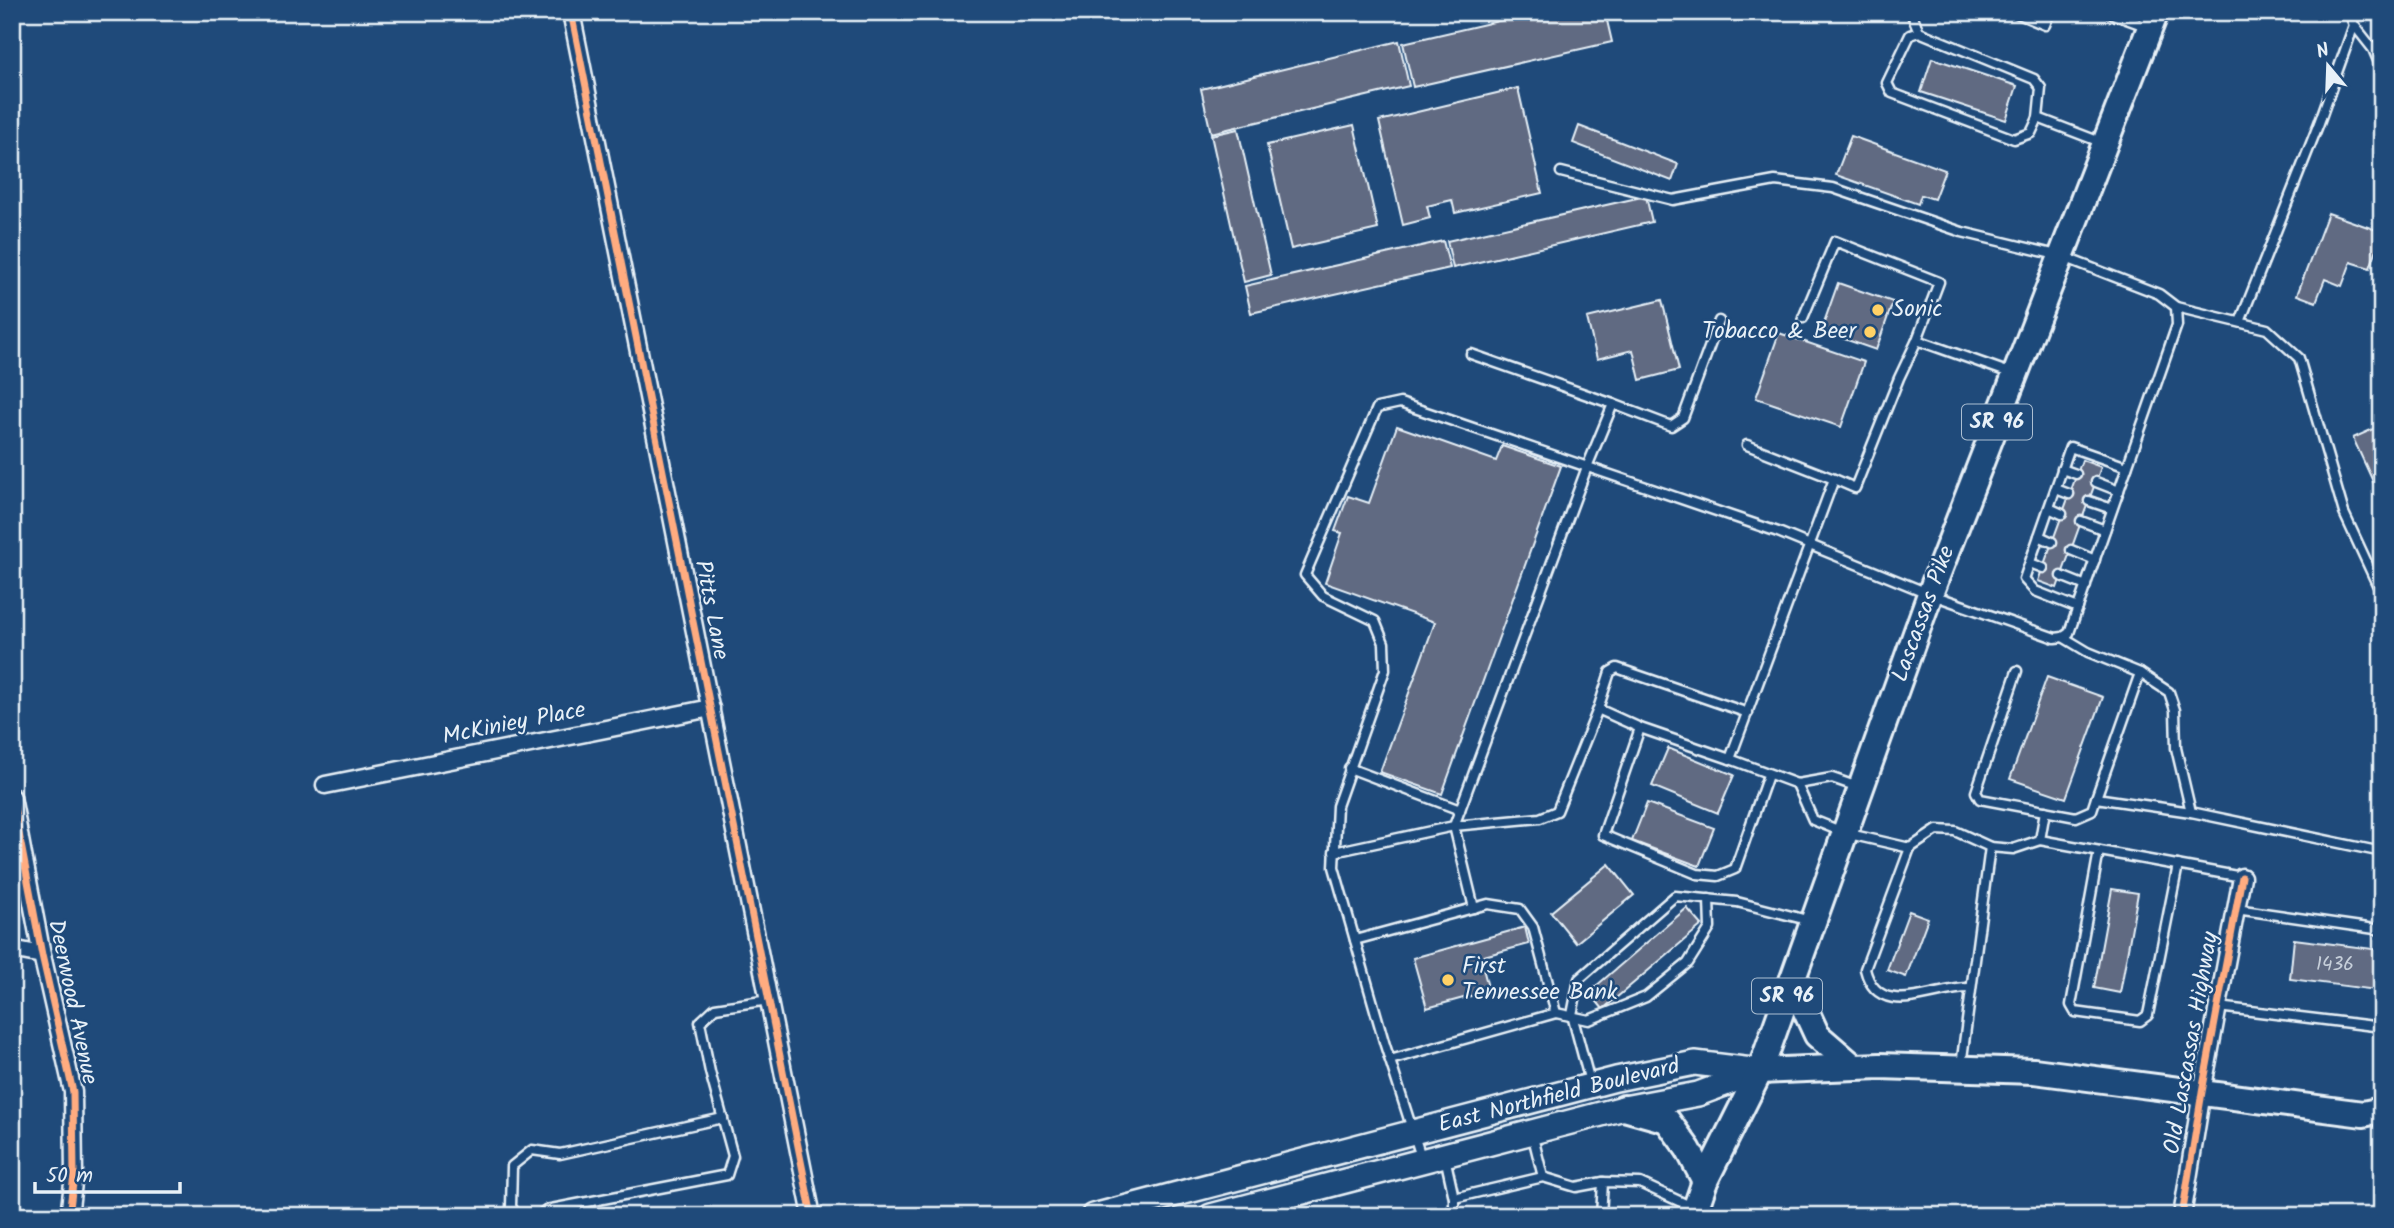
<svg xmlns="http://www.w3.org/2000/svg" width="2394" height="1228" viewBox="0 0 2394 1228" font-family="Kalam,sans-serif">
	<rect width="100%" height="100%" fill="#1f4a7a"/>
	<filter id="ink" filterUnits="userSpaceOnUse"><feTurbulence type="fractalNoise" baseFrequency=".0143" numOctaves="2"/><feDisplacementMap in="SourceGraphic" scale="14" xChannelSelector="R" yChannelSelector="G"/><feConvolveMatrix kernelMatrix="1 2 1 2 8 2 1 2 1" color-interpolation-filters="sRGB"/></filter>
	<g filter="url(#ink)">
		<g fill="#616a82" stroke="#e8f1f8" stroke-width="2">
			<path d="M1537,12H1605L1612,42L1413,87L1403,43Z"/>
			<path d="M1399,41L1409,86L1211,133L1201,89Z"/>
			<path d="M1932,58L2017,86L2006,120L1921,92Z"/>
			<path d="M1518,88L1542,193L1455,213L1452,200L1427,206L1430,218L1403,225L1379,121Z"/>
			<path d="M1354,125L1378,229L1291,249L1267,145Z"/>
			<path d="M1579,126L1678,164L1672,181L1573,143Z"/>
			<path d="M1238,129L1271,275L1244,282L1211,135Z"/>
			<path d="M1851,136L1945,170L1934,199L1921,195L1918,204L1836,175Z"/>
			<path d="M1646,196L1652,222L1453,268L1447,241Z"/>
			<path d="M2328,213L2382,232V235L2370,268L2351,262L2342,286L2325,279L2316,302L2297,295Z"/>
			<path d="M1443,241L1450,268L1251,313L1245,286Z"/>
			<path d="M1838,283L1893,302L1876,350L1821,331Z"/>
			<path d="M1662,300L1679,370L1640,380L1633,350L1597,359L1587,318Z"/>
			<path d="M1779,333L1864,362L1841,427L1756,398Z"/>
			<path d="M2382,425V501L2353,438Z"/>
			<path d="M1397,426L1496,461L1502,446L1561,466L1442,794L1380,772L1435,622L1325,583L1342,533L1335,531L1348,496L1369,503Z"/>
			<path d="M2082,460L2101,467L2057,588L2038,581Z"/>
			<path d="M2382,516V535L2374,519Z"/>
			<path d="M2047,677L2103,697L2066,798L2010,779Z"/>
			<path d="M1668,748L1734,775L1718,813L1652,786Z"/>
			<path d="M1647,803L1714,828L1699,866L1632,841Z"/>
			<path d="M1609,864L1634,895L1576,943L1551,912Z"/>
			<path d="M2112,889L2138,893L2120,993L2094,988Z"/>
			<path d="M1687,908L1702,925L1603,1009L1589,992Z"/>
			<path d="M1909,911L1928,918L1906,977L1887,970Z"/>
			<path d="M1525,927L1529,944L1480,957L1489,991L1427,1008L1413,958Z"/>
			<path d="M2294,939L2381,950L2376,990L2290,979Z"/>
		</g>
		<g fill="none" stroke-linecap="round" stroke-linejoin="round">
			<defs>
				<g id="lane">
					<path d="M1911,12L1919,32"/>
					<path d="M2014,12L2045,25L2050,12"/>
					<path d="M2107,12L2148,27"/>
					<path d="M2354,25L2373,49L2382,70"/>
					<path d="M1919,32L2034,79L2041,88L2038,118L2031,133L2014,139L1892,93L1887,83L1910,35Z"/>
					<path d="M2038,118L2103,143"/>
					<path d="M2176,307L2267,329L2299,358L2344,513L2382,595"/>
					<path d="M1803,318L1835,241L1939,282L1917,340L1899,378L1855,488L1834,479L1730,759L1797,784L1832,778L1858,787"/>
					<path d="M2240,322L2319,123L2354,25L2349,12"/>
					<path d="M1917,340L2013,374"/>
					<path d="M1471,354L1613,404"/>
					<path d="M1747,445L1834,479"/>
					<path d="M2062,469L2076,474"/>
					<path d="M2096,482L2119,491"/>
					<path d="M2056,489L2069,494"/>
					<path d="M2089,501L2112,509"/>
					<path d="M2049,508L2062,514"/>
					<path d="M2081,521L2105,530"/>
					<path d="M2039,536L2052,542"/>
					<path d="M2071,550L2095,560"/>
					<path d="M2030,563L2043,568"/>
					<path d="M2061,576L2086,586"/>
					<path d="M2078,608L2035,591L2024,579L2070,447L2127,467"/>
					<path d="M2063,637L2088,652L2140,673L2169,692L2175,710L2176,748L2191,812L2382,852"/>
					<path d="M2017,671L1976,792L1980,799L2076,817L2092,810L2096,798L2191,812"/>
					<path d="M1598,709L1610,672L1617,668L1748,713"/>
					<path d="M1640,728L1603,835L1697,874L1718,876L1735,869L1768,775"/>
					<path d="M1349,768L1460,810"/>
					<path d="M1797,784L1813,820L1845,833L1910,848"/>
					<path d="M2096,798L2140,673"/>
					<path d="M2040,840L2242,877"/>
					<path d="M2099,851L2071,1005L2075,1012L2140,1021L2148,1015L2178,865"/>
					<path d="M1334,852L1454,826L1540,818L1557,811L1598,709L1640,728L1730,759"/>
					<path d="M1474,908L1454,826L1587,467L1613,404L1671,426L1683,418L1719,321"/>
					<path d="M2236,909L2382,930"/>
					<path d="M1355,940L1488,904L1520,909L1533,927L1556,1013"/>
					<path d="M1970,988C1934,987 1878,1022 1865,969L1910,848L1937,830L1955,831L1990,847L2013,849L2040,840L2045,811"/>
					<path d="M2218,1007L2382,1027"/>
					<path d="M1390,1060L1556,1013L1589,1020L1646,997L1688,963L1710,928L1709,899"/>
					<path d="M1961,1066L1990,847"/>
					<path d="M1590,1082L1572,1015L1579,979L1675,896L1737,902L1811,921"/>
					<path d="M1445,1157L1454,1198V1216"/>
					<path d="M1422,1160L1385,1045L1334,867L1337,806L1385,670L1384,643L1375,621L1323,596L1305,575L1377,408L1400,403L1778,532L1930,594L2055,638L2063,637L2069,633L2177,325L2176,307L2159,294L2061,256L1962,232L1833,188L1775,181L1673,200L1561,172"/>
					<path d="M1543,1177L1576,1187L1603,1182L1640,1183L1694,1208"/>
					<path d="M1454,1198L1543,1177L1532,1133"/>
					<path d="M518,1216L511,1207L512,1166L532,1150L560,1154L723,1118"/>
					<path d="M539,1216L546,1210L727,1175L733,1156L710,1072L700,1022L715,1008L769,1000"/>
					<path d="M1601,1216L1603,1182"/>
				</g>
				<g id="street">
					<path d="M571,12L812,1216"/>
					<path d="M325,785L711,708"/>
					<path d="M12,797L42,955L73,1092L74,1175L69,1216"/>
					<path d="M12,949L42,955"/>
					<path d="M2182,1216L2202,1092L2242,877"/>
				</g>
				<g id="secondary">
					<path d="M1093,1216L1616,1079L1695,1063L1760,1071"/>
					<path d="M1211,1216L1624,1108L1698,1094L1757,1072"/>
				</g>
				<g id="primary">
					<path d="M1792,981L1817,1035L1854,1067"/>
					<path d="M1760,1071L1880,1066L2034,1071L2363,1114L2382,1110"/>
					<path d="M1624,1108L1667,1120L1688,1149L1705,1181"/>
					<path d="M1693,1216L1705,1181L1760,1071L1930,594L2156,12"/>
				</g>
			</defs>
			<use href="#lane" stroke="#e8f1f8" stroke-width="13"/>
			<use href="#street" stroke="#e8f1f8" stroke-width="21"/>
			<use href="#secondary" stroke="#e8f1f8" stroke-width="28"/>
			<use href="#primary" stroke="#e8f1f8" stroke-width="30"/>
			<use href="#lane" stroke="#1f4a7a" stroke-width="8"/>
			<use href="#street" stroke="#1f4a7a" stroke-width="16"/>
			<use href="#secondary" stroke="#1f4a7a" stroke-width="23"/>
			<use href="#primary" stroke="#1f4a7a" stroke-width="24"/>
			<defs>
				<g id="cycleway">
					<path d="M571,12L812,1216"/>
					<path d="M12,797L42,955L73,1092L74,1175L69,1216"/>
					<path d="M2182,1216L2202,1092L2242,877"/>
				</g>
			</defs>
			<use href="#cycleway" stroke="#1f4a7a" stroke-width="11"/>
			<use href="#cycleway" stroke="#ffac80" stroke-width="7"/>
		</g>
	</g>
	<g fill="#ffd166" stroke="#1f4a7a" stroke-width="2.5">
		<circle cx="1878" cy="310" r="7"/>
		<circle cx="1870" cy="332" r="7"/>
		<circle cx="1448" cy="980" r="7"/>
	</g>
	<g text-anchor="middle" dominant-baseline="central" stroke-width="5" stroke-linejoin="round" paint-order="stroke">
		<g font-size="19" fill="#c6cfda">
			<text x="2335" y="965">1436</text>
		</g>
		<g fill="#1f4a7a" stroke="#acbfd2" stroke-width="2">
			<rect x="1962" y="404.5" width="70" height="35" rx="5"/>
			<rect x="1752" y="978.5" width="70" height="35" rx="5"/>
		</g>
		<g font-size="21" font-weight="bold" fill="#e8f1f8">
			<text x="1997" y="422">SR 96</text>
			<text x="1787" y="996">SR 96</text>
		</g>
		<g font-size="23" fill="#e8f1f8" stroke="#1f4a7a" text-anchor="start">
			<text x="1892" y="310">Sonic</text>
			<text x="1856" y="332" text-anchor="end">Tobacco &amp; Beer</text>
			<text x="1462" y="967">First<tspan x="1462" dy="26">Tennessee Bank</tspan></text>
		</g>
		<g font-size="23" fill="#e8f1f8" stroke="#1f4a7a">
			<text transform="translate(711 610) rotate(79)">Pitts Lane</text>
			<text transform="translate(1924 614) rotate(-70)">Lascassas Pike</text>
			<text transform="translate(514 724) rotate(-11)">McKiniey Place</text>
			<text transform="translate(72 1002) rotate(78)">Deerwood Avenue</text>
			<text transform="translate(2192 1043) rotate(-80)">Old Lascassas Highway</text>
			<text transform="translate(1559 1096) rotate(-14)">East Northfield Boulevard</text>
		</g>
	</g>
	<rect width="2394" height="1228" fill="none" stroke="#1f4a7a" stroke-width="42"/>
	<rect x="21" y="21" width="2352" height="1186" fill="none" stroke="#e8f1f8" stroke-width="2.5" filter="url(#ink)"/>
	<g transform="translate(2328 66) rotate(341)" stroke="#1f4a7a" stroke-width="5" paint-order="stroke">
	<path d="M0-5L12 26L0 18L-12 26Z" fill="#e8f1f8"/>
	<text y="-10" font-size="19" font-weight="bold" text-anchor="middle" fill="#e8f1f8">N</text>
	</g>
	<path d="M35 1182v10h145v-10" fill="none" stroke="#e8f1f8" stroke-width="3.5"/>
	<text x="46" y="1182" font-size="21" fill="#e8f1f8" stroke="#1f4a7a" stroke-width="5" paint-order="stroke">50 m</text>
</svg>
